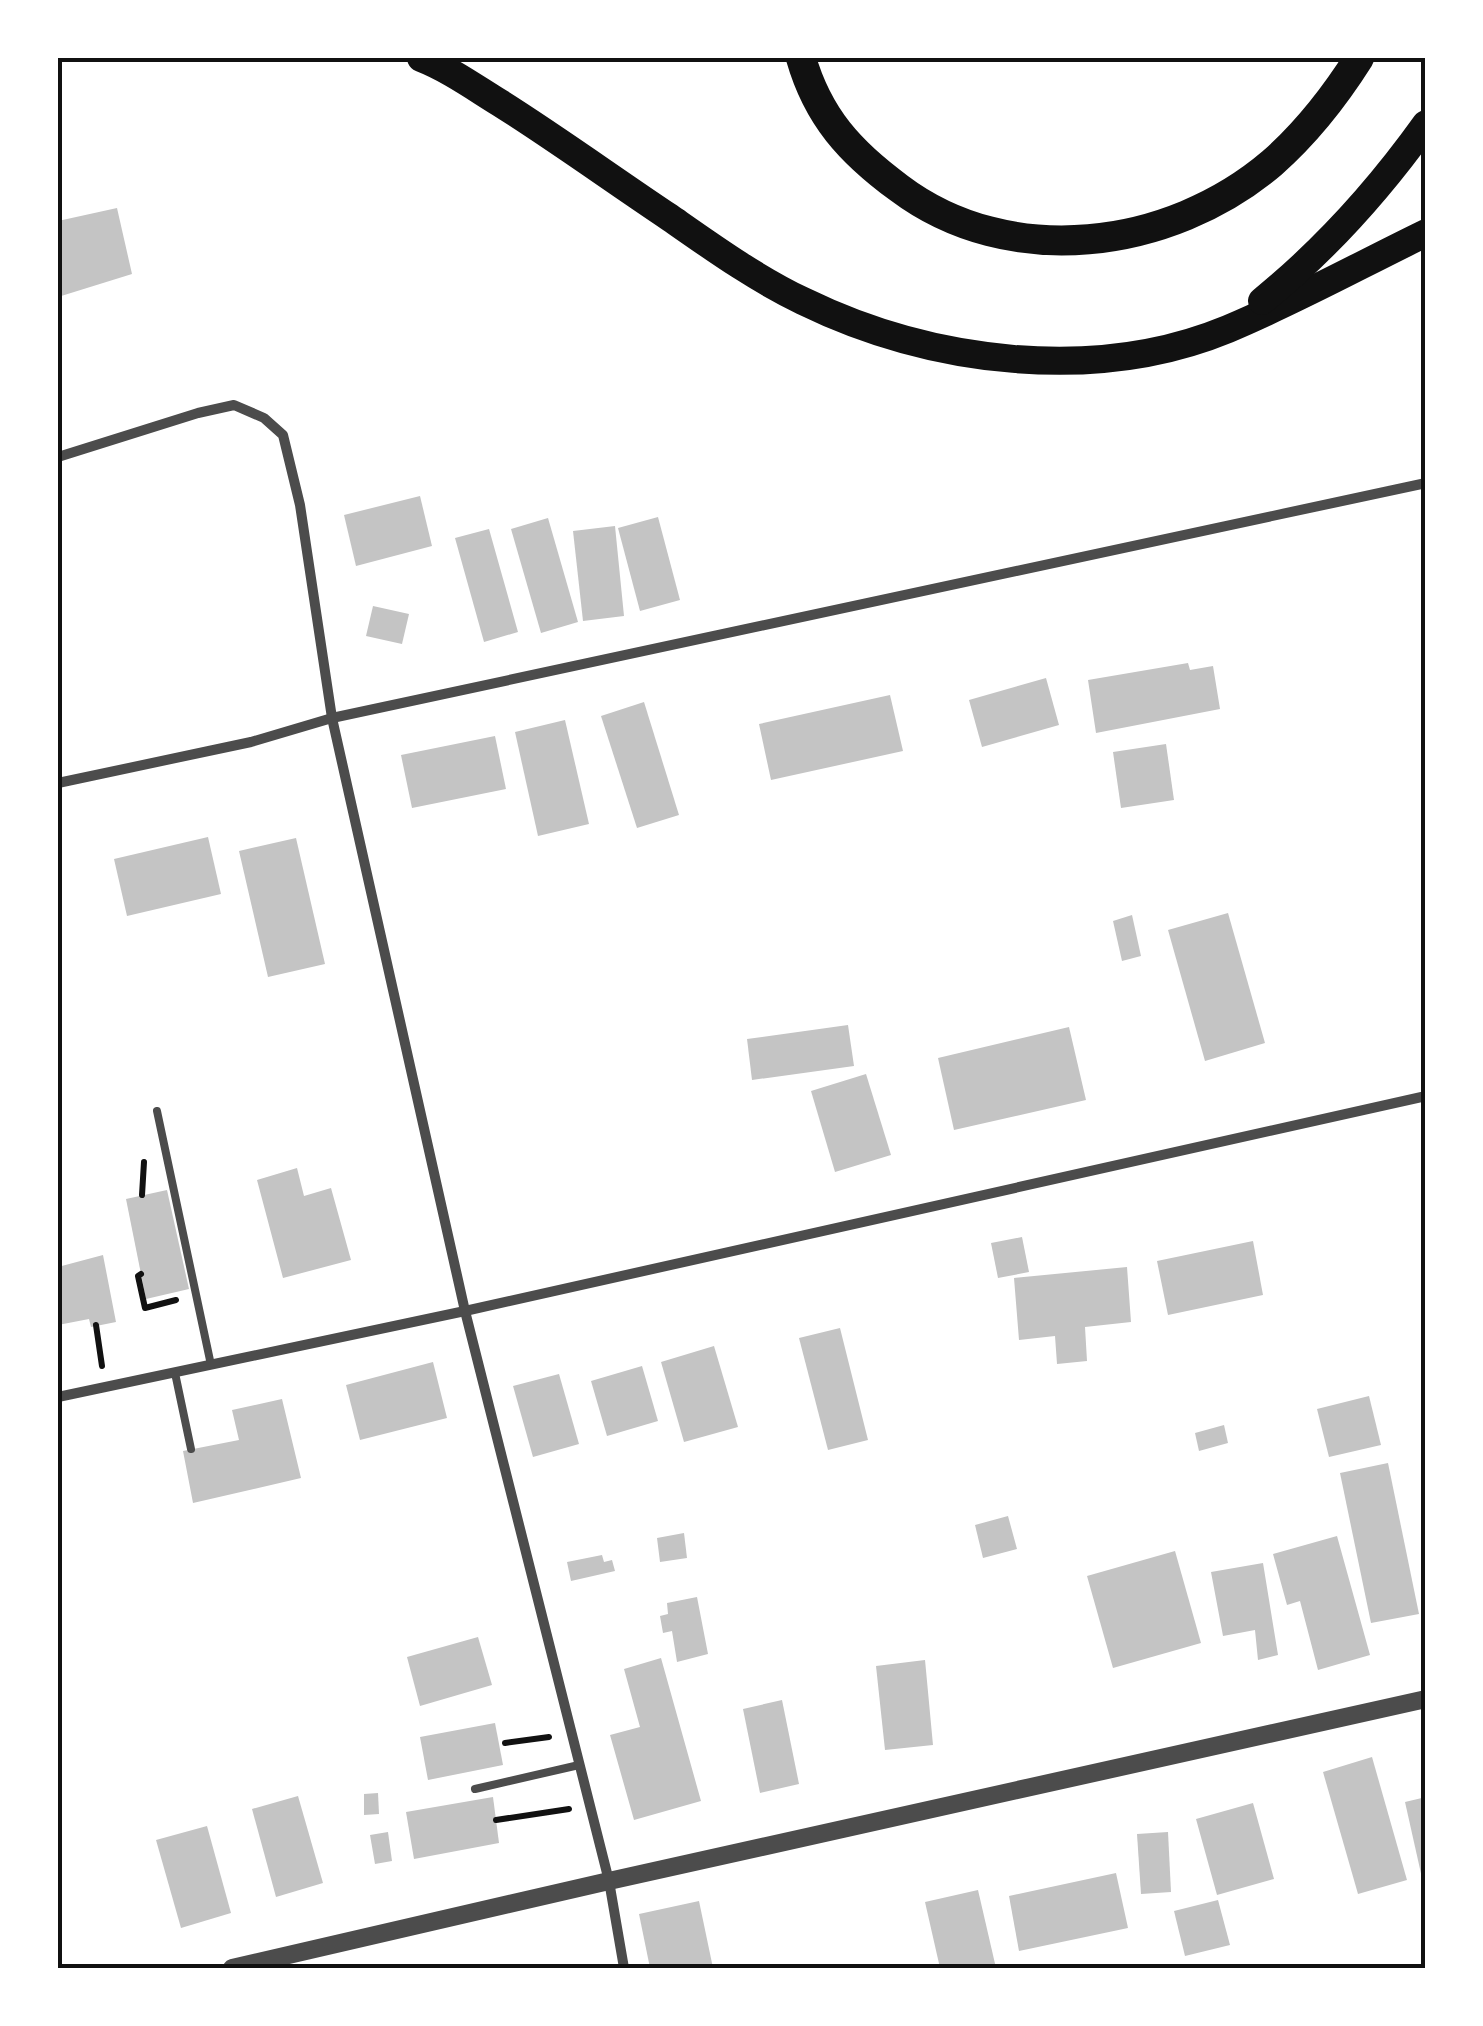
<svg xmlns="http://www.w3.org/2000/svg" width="1483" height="2026" viewBox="0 0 1483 2026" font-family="Figtree,sans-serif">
	<rect width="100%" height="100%" fill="#fff"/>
	<g fill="#c4c4c4">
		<path d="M117,208L132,274L58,297V221Z"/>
		<path d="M420,496L432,546L356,566L344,515Z"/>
		<path d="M658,517L680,600L640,611L618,528Z"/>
		<path d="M548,518L578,622L541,633L511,529Z"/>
		<path d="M615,526L624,616L583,621L573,531Z"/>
		<path d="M489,529L518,632L484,642L455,538Z"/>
		<path d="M373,606L409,614L402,644L366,636Z"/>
		<path d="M1188,663L1190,670L1213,666L1220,709L1096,733L1088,680Z"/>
		<path d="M1046,678L1059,725L982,747L969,700Z"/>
		<path d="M890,695L903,751L771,780L759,724Z"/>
		<path d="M644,702L679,815L637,828L601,716Z"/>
		<path d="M565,720L589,824L538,836L515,732Z"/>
		<path d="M495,736L506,789L412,808L401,755Z"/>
		<path d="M1166,744L1174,800L1121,808L1113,752Z"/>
		<path d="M208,837L221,894L127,916L114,859Z"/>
		<path d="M296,838L325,964L268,977L239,851Z"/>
		<path d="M1228,913L1265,1043L1205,1061L1168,930Z"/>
		<path d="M1132,915L1141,956L1122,961L1113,921Z"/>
		<path d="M848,1025L854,1066L752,1080L747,1039Z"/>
		<path d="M1069,1027L1086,1100L954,1130L938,1058Z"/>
		<path d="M866,1074L891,1155L835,1172L811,1091Z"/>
		<path d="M297,1168L304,1196L331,1188L351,1260L283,1278L257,1180Z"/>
		<path d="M167,1190L189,1289L146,1299L126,1199Z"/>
		<path d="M1022,1237L1029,1272L998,1278L991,1243Z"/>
		<path d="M1253,1241L1263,1295L1168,1315L1157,1261Z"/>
		<path d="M103,1255L116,1322L91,1327L89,1319L58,1325V1267Z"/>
		<path d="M1127,1267L1131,1322L1085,1327L1087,1361L1057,1364L1055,1336L1019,1340L1014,1278Z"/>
		<path d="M840,1328L868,1440L828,1450L799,1338Z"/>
		<path d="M714,1346L738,1427L684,1442L661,1362Z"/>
		<path d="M433,1362L447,1418L360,1440L346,1385Z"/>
		<path d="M642,1366L658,1421L607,1436L591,1381Z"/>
		<path d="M559,1374L579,1444L533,1457L513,1386Z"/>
		<path d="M1369,1396L1381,1445L1329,1457L1317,1409Z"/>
		<path d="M282,1399L301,1478L193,1503L183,1451L239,1440L232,1410Z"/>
		<path d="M1224,1425L1228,1443L1199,1451L1195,1433Z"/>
		<path d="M1388,1463L1419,1614L1371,1623L1340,1473Z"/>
		<path d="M1008,1516L1017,1549L983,1558L975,1525Z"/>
		<path d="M684,1533L687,1558L660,1562L657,1538Z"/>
		<path d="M1337,1536L1370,1655L1318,1670L1300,1601L1287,1605L1273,1554Z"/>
		<path d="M1175,1551L1201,1643L1113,1668L1087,1576Z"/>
		<path d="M602,1555L604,1562L612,1560L615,1571L571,1581L567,1562Z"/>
		<path d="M1263,1563L1278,1655L1258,1660L1255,1630L1223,1636L1211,1572Z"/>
		<path d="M697,1597L708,1654L677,1662L672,1631L663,1633L660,1616L668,1614L667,1603Z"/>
		<path d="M478,1637L492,1685L420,1706L407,1657Z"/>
		<path d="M661,1658L701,1801L634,1820L610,1735L640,1727L624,1669Z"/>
		<path d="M925,1660L933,1745L885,1750L876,1666Z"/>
		<path d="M782,1700L799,1784L760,1793L743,1709Z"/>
		<path d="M495,1723L503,1765L428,1780L420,1737Z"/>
		<path d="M1372,1757L1407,1880L1358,1894L1323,1772Z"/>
		<path d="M378,1793L379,1814L364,1815V1794Z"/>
		<path d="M298,1796L323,1883L276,1897L252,1809Z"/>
		<path d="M493,1797L499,1843L414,1859L406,1812Z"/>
		<path d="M1426,1797V1887H1424L1405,1802Z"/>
		<path d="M1253,1803L1274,1879L1217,1895L1196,1819Z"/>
		<path d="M207,1826L231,1913L181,1928L156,1840Z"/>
		<path d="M388,1832L392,1861L375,1864L370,1835Z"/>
		<path d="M1168,1832L1171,1892L1141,1894L1137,1834Z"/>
		<path d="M1116,1873L1128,1928L1019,1951L1009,1896Z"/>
		<path d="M978,1890L996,1968H940L925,1902Z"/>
		<path d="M1218,1900L1230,1945L1185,1956L1174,1911Z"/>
		<path d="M699,1901L713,1968H650L639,1914Z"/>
	</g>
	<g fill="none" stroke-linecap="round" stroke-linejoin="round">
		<g stroke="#111" stroke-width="6">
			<path d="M142,1195L144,1162"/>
			<path d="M141,1274L138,1276L145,1308L176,1300"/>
			<path d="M96,1325L102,1366"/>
			<path d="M505,1743L549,1737"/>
			<path d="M496,1820L569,1809"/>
		</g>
		<g stroke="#4c4c4c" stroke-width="8">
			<path d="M157,1111L211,1365"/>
			<path d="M175,1373L191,1449"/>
			<path d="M475,1789L579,1765"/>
		</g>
		<g stroke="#4c4c4c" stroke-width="10">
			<path d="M58,457L198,413L234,405L264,418L283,435L300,505L332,718L465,1311L609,1881L624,1968"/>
			<path d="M58,783L251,742L332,718L1426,483"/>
			<path d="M58,1397L465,1311L1426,1096"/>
		</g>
		<path stroke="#4c4c4c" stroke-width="18" d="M232,1968L609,1881L1426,1699"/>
		<g stroke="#111" stroke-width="28">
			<path d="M421,58C449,69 474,87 500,103C557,139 612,179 669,217C712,247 755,278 803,301C930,363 1095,384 1228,329C1295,301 1360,265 1426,233"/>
			<path d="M1262,301C1326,249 1378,191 1426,124"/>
		</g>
		<path stroke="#111" stroke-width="30" d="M801,58C818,117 850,152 899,188C1009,271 1170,250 1272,163C1306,133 1335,96 1359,58"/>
	</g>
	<rect width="1483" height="2026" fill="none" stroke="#ffffff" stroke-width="120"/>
	<rect x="60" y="60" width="1363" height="1906" fill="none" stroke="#111" stroke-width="4"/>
</svg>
